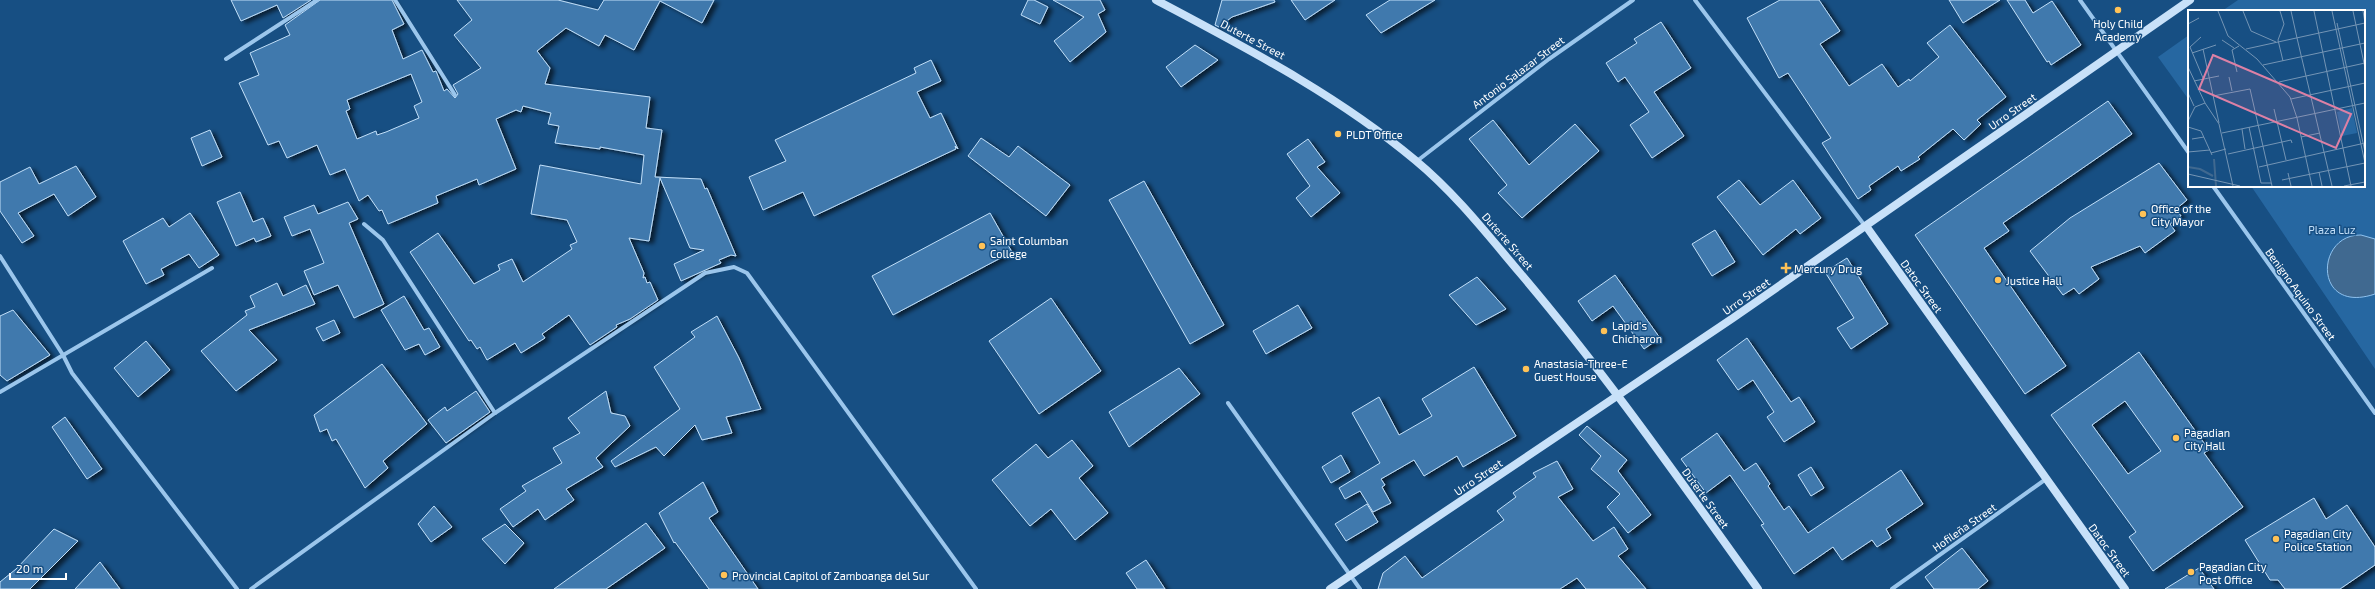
<svg xmlns="http://www.w3.org/2000/svg" width="2375" height="589" viewBox="0 0 2375 589" font-family="'Exo 2',sans-serif">
	<defs>
		<filter id="shadow"><feDropShadow dx="4.5" dy="2.5" stdDeviation="2" flood-color="#0009"/></filter>
	</defs>
	<rect width="100%" height="100%" fill="#174f83"/>
	<g fill="#2667a1">
		<path d="M2238,0H2375V369L2251,186H2364V11H2222Z"/>
		<path d="M2189,35V100L2158,57Z"/>
	</g>
	<path fill="#406990" stroke="#8ec2ef" d="M2361,235L2375,239V294C2313,315 2315,234 2361,235Z"/>
	<g fill="#4079ad" stroke="#c1dff9" fill-rule="evenodd" filter="url(#shadow)">
		<path d="M231,0H311L283,18L277,5L241,21Z"/>
		<path d="M320,0H392L404,24L392,30L403,59L422,50L433,72L436,71L444,91L447,89L455,98L458,94L453,85L481,68L454,35L472,20L457,0H558L598,10L604,0H714L702,23L660,1L634,50L605,35L599,46L566,28L537,51L550,68L545,84L650,97L646,128L662,130L655,177L701,179L705,189L707,188L736,256L731,255L719,260L721,263L681,281L674,264L704,250L690,248L660,178L649,241L629,238L644,273L643,278L645,277L647,283L650,282L658,300L630,319L616,325L617,327L590,345L569,315L542,334L545,338L521,353L515,343L487,360L480,347L477,349L471,340L469,341L410,252L438,233L474,284L500,270L498,265L512,259L523,282L572,249L570,245L577,242L567,220L531,214L540,165L641,184L644,155L600,147V149L555,143L559,126L548,124L551,113L523,106L521,112L516,110L496,119L516,169L479,185L477,179L436,196L438,203L388,224L382,210L379,211L368,195L359,201L345,169L330,175L317,145L287,158L279,141L268,145L239,83L259,75L250,53L290,35L285,25ZM411,74L422,102L414,106L419,118L386,132L377,135L376,131L357,139L346,111L350,109L347,100Z"/>
		<path d="M1028,0H1034L1048,7L1040,24L1021,15Z"/>
		<path d="M1053,0H1100L1105,10L1098,14L1106,32L1070,62L1054,41L1084,17Z"/>
		<path d="M1222,0H1274L1275,2L1232,17L1219,27L1215,25Z"/>
		<path d="M1291,0H1335L1305,20Z"/>
		<path d="M1390,0H1435L1381,33L1366,15Z"/>
		<path d="M1780,0H1819L1840,31L1820,44L1849,86L1882,64L1898,87L1909,79L1910,81L1939,57L1927,43L1950,25L2006,97L1977,120L1981,124L1964,140L1953,129L1918,157L1920,159L1901,171L1898,166L1869,186L1871,190L1858,199L1822,143L1831,138L1788,73L1779,78L1747,18Z"/>
		<path d="M1949,0H2000L1963,23Z"/>
		<path d="M2007,0H2025L2033,13L2052,1L2081,45L2051,65L2049,61L2047,62Z"/>
		<path d="M1661,22L1691,68L1654,92L1684,136L1652,158L1630,125L1649,112L1625,77L1618,82L1606,63L1637,43L1634,39Z"/>
		<path d="M1195,45L1218,60L1181,87L1166,67Z"/>
		<path d="M931,60L941,81L917,92L930,118L941,113L958,149L955,146L956,149L814,216L803,192L763,210L749,177L786,161L775,140L916,73L914,68Z"/>
		<path d="M2108,101L2132,134L2003,223L2009,231L1984,248L2066,366L2025,394L1915,235Z"/>
		<path d="M1493,120L1529,165L1575,124L1599,151L1522,218L1498,193L1507,185L1469,139Z"/>
		<path d="M210,130L222,157L202,166L191,138Z"/>
		<path d="M981,138L1009,157L1018,146L1070,185L1046,216L968,156Z"/>
		<path d="M1308,139L1325,162L1317,167L1340,193L1311,217L1296,198L1310,186L1287,154Z"/>
		<path d="M2159,163L2187,200L2176,209L2181,216L2170,224L2175,231L2145,253L2140,246L2091,267L2099,279L2079,294L2074,288L2063,295L2030,251L2070,218Z"/>
		<path d="M76,166L96,197L68,216L54,194L18,213L34,236L22,243L0,211V182L30,167L39,184Z"/>
		<path d="M1739,180L1760,205L1793,180L1821,218L1800,234L1796,229L1763,255L1717,197Z"/>
		<path d="M1144,181L1224,325L1190,344L1109,200Z"/>
		<path d="M240,192L253,222L263,218L271,236L256,242L254,238L236,246L217,202Z"/>
		<path d="M348,202L358,219L349,223L384,304L354,318L338,285L314,295L304,271L324,263L310,229L292,236L284,217L314,205L318,214Z"/>
		<path d="M190,213L219,255L199,268L189,254L161,269L164,275L146,284L123,241L163,218L169,227Z"/>
		<path d="M990,213L1012,252L893,315L872,276Z"/>
		<path d="M1715,230L1735,262L1712,276L1692,244Z"/>
		<path d="M1847,258L1888,324L1851,349L1837,328L1854,318L1825,272Z"/>
		<path d="M1615,275L1660,338L1644,349L1613,306L1592,321L1578,301Z"/>
		<path d="M1477,277L1506,309L1476,325L1449,295Z"/>
		<path d="M277,283L283,296L306,285L315,304L249,330L277,360L236,391L201,351L247,315L245,311L255,307L250,296Z"/>
		<path d="M404,296L424,330L429,328L440,347L425,355L419,344L405,350L381,310Z"/>
		<path d="M1051,298L1101,371L1039,414L989,341Z"/>
		<path d="M1298,305L1312,328L1266,354L1253,331Z"/>
		<path d="M13,310L50,355L7,381L0,375V316Z"/>
		<path d="M717,316L739,358L761,409L726,417L732,433L702,440L695,425L664,456L656,447L615,467L611,461L680,409L654,367L695,337L691,332Z"/>
		<path d="M334,320L340,333L323,341L316,328Z"/>
		<path d="M1747,338L1791,402L1799,397L1815,422L1784,442L1767,417L1774,412L1753,380L1738,390L1717,360Z"/>
		<path d="M146,341L170,370L138,397L114,368Z"/>
		<path d="M2139,352L2209,450L2204,453L2243,507L2153,571L2129,537L2136,532L2051,415ZM2125,401L2161,451L2128,474L2092,425Z"/>
		<path d="M382,364L427,424L383,461L388,468L365,488L336,439L332,441L327,429L320,432L314,415Z"/>
		<path d="M1474,367L1516,436L1463,467L1457,456L1424,476L1414,460L1381,479L1385,485L1382,487L1391,503L1373,512L1360,491L1345,499L1339,488L1380,463L1352,413L1379,397L1399,435L1432,416L1422,399Z"/>
		<path d="M1179,368L1200,394L1129,447L1109,412Z"/>
		<path d="M476,391L490,412L446,443L428,420L445,407L447,411Z"/>
		<path d="M606,391L611,413L625,416L630,426L596,458L603,467L566,489L574,500L545,520L538,509L513,527L500,509L526,491L522,486L562,463L553,448L580,433L568,418Z"/>
		<path d="M65,417L102,469L87,479L52,427Z"/>
		<path d="M1587,426L1627,460L1618,471L1651,515L1628,533L1607,507L1620,494L1591,469L1601,456L1579,435Z"/>
		<path d="M1717,433L1744,471L1756,463L1770,484L1768,486L1784,510L1789,506L1808,533L1901,470L1923,504L1886,529L1891,538L1877,547L1872,540L1842,560L1833,547L1794,574L1761,525L1764,524L1730,475L1706,493L1681,459Z"/>
		<path d="M1072,440L1093,466L1079,478L1108,513L1075,540L1051,509L1030,526L992,480L1036,444L1048,458Z"/>
		<path d="M1341,455L1350,472L1331,483L1322,467Z"/>
		<path d="M1557,461L1573,489L1558,497L1593,541L1614,527L1628,549L1618,556L1646,589H1586L1577,578L1560,589H1378L1383,573L1405,556L1422,578L1504,520L1497,511L1516,497L1513,493L1536,477L1533,473Z"/>
		<path d="M1811,467L1824,488L1811,496L1798,475Z"/>
		<path d="M703,482L718,512L709,518L758,589H709L675,542L674,543L659,513Z"/>
		<path d="M2314,498L2326,519L2347,505L2375,547V565L2340,589H2285L2278,580H2270L2245,540Z"/>
		<path d="M1367,504L1378,522L1346,541L1335,524Z"/>
		<path d="M434,506L452,527L431,542L418,524Z"/>
		<path d="M646,523L665,548L606,589H554Z"/>
		<path d="M505,524L524,543L505,564L482,539Z"/>
		<path d="M54,529L78,541L30,589H0V582L16,569Z"/>
		<path d="M1962,548L1988,581L1978,589H1934L1925,577Z"/>
		<path d="M1146,560L1165,589H1137L1126,573Z"/>
		<path d="M100,562L120,589H75Z"/>
		<path d="M2199,568L2214,589H2165Z"/>
	</g>
	<g fill="none" stroke-linecap="round" stroke-linejoin="round">
		<g stroke="#9bc6ec" stroke-width="4">
			<path d="M395,0L455,95"/>
			<path d="M1695,0L1865,226"/>
			<path d="M2080,0L2189,153"/>
			<path d="M226,59L317,0"/>
			<path d="M1417,161L1549,59L1633,0"/>
			<path d="M2213,186L2375,413"/>
			<path d="M364,224L383,240L495,413"/>
			<path d="M0,256L63,355L72,373L237,589"/>
			<path d="M0,392L212,268"/>
			<path d="M1228,403L1360,589"/>
			<path d="M251,589L495,413L705,273L734,267L747,273L976,589"/>
			<path d="M1892,589L2046,479"/>
		</g>
		<g stroke="#c8e1f9" stroke-width="8">
			<path d="M1156,0C1246,48 1336,94 1415,160C1455,193 1487,234 1520,273C1606,374 1681,482 1758,589"/>
			<path d="M1866,226L2125,589"/>
			<path d="M1330,589L1733,318L2190,0"/>
		</g>
	</g>
	<g fill="#ffc257" stroke="#174f83" stroke-width="1.5">
		<circle cx="2118" cy="10" r="4"/>
		<circle cx="1338" cy="134" r="4"/>
		<circle cx="2143" cy="214" r="4"/>
		<circle cx="982" cy="246" r="4"/>
		<path d="M1784 262h4v4h4v4h-4v4h-4v-4h-4v-4h4z"/>
		<circle cx="1998" cy="280" r="4"/>
		<circle cx="1604" cy="331" r="4"/>
		<circle cx="1526" cy="369" r="4"/>
		<circle cx="2176" cy="438" r="4"/>
		<circle cx="2276" cy="539" r="4"/>
		<circle cx="2191" cy="572" r="4"/>
		<circle cx="724" cy="575" r="4"/>
	</g>
	<g text-anchor="middle" dominant-baseline="central" stroke-width="3" stroke-linejoin="round" paint-order="stroke">
		<g font-size="11" fill="#fff" stroke="#174f83" text-anchor="start">
			<text x="2118" y="23" text-anchor="middle">Holy Child<tspan x="2118" dy="13">Academy</tspan></text>
			<text x="1346" y="134">PLDT Office</text>
			<text x="2151" y="208">Office of the<tspan x="2151" dy="13">City Mayor</tspan></text>
			<text x="990" y="240">Saint Columban<tspan x="990" dy="13">College</tspan></text>
			<text x="1794" y="268">Mercury Drug</text>
			<text x="2006" y="280">Justice Hall</text>
			<text x="1612" y="325">Lapid's<tspan x="1612" dy="13">Chicharon</tspan></text>
			<text x="1534" y="363">Anastasia-Three-E<tspan x="1534" dy="13">Guest House</tspan></text>
			<text x="2184" y="432">Pagadian<tspan x="2184" dy="13">City Hall</tspan></text>
			<text x="2284" y="533">Pagadian City<tspan x="2284" dy="13">Police Station</tspan></text>
			<text x="2199" y="566">Pagadian City<tspan x="2199" dy="13">Post Office</tspan></text>
			<text x="732" y="575">Provincial Capitol of Zamboanga del Sur</text>
		</g>
		<g font-size="11" fill="#fff" stroke="#174f83">
			<text transform="translate(1253 39) rotate(28)">Duterte Street</text>
			<text transform="translate(1518 72) rotate(-37)">Antonio Salazar Street</text>
			<text transform="translate(2012 111) rotate(-35)">Urro Street</text>
			<text transform="translate(1508 241) rotate(49)">Duterte Street</text>
			<text transform="translate(1922 286) rotate(54)">Datoc Street</text>
			<text transform="translate(2301 294) rotate(54)">Benigno Aquino Street</text>
			<text transform="translate(1746 296) rotate(-35)">Urro Street</text>
			<text transform="translate(1478 477) rotate(-34)">Urro Street</text>
			<text transform="translate(1706 498) rotate(54)">Duterte Street</text>
			<text transform="translate(1964 527) rotate(-35)">Hofileña Street</text>
			<text transform="translate(2110 550) rotate(54)">Datoc Street</text>
		</g>
		<g font-size="11" fill="#c1dff9" stroke="#174f83">
			<text x="2332" y="229">Plaza Luz</text>
		</g>
	</g>
	<g transform="translate(2188 10)">
		<rect width="177" height="177" fill="#174f83"/>
		<path d="M164,98L169,123L154,126L149,102Z" fill="#2667a1"/>
		<path fill="none" stroke="#406990" stroke-width="2" d="M26,149L28,176M0,157L12,159L25,166"/>
		<path fill="none" stroke="#7495b5" stroke-width="1" d="M30,1L40,26L69,49L102,87L109,108L124,176M55,1L63,21L88,32M92,1L96,14L90,30L95,51M103,1L109,28M126,1L163,176M144,1L177,153M165,1L177,58M175,1L177,13M149,13L177,142M0,14L11,8M13,27L2,37L15,68M109,28L144,176M34,30L46,38M15,39L31,113M58,39L177,13M4,43L28,35M75,55L177,33M0,57L17,93L31,114L45,176M49,62L44,40L51,36M41,67L44,81M6,71L31,66M91,72L177,53M0,83L6,96M25,86L62,79L84,176M103,89L177,73M86,99L98,150M0,111L7,97L17,93M0,117L13,121L24,145M61,117L73,173H83M54,119L57,139M34,123L177,93M113,127L132,123M4,129L16,127M0,142L22,140M23,143L38,139M40,144L103,130L104,133M71,157L177,133M131,162L134,176M100,163L103,176M0,164L52,176M94,170L177,153M156,176L177,172"/>
		<path fill="#dd80a5" fill-opacity="0.15" stroke="#dd80a5" stroke-width="2" d="M25,45L163,104L148,138L11,79Z"/>
		<rect width="177" height="177" fill="none" stroke="#fff" stroke-width="2"/>
	</g>
	<path d="M10 573v6h56v-6" fill="none" stroke="#ffffff" stroke-width="2"/>
	<text x="16" y="573" font-size="12" fill="#ffffff" stroke="#174f83" stroke-width="3" paint-order="stroke">20 m</text>
</svg>
